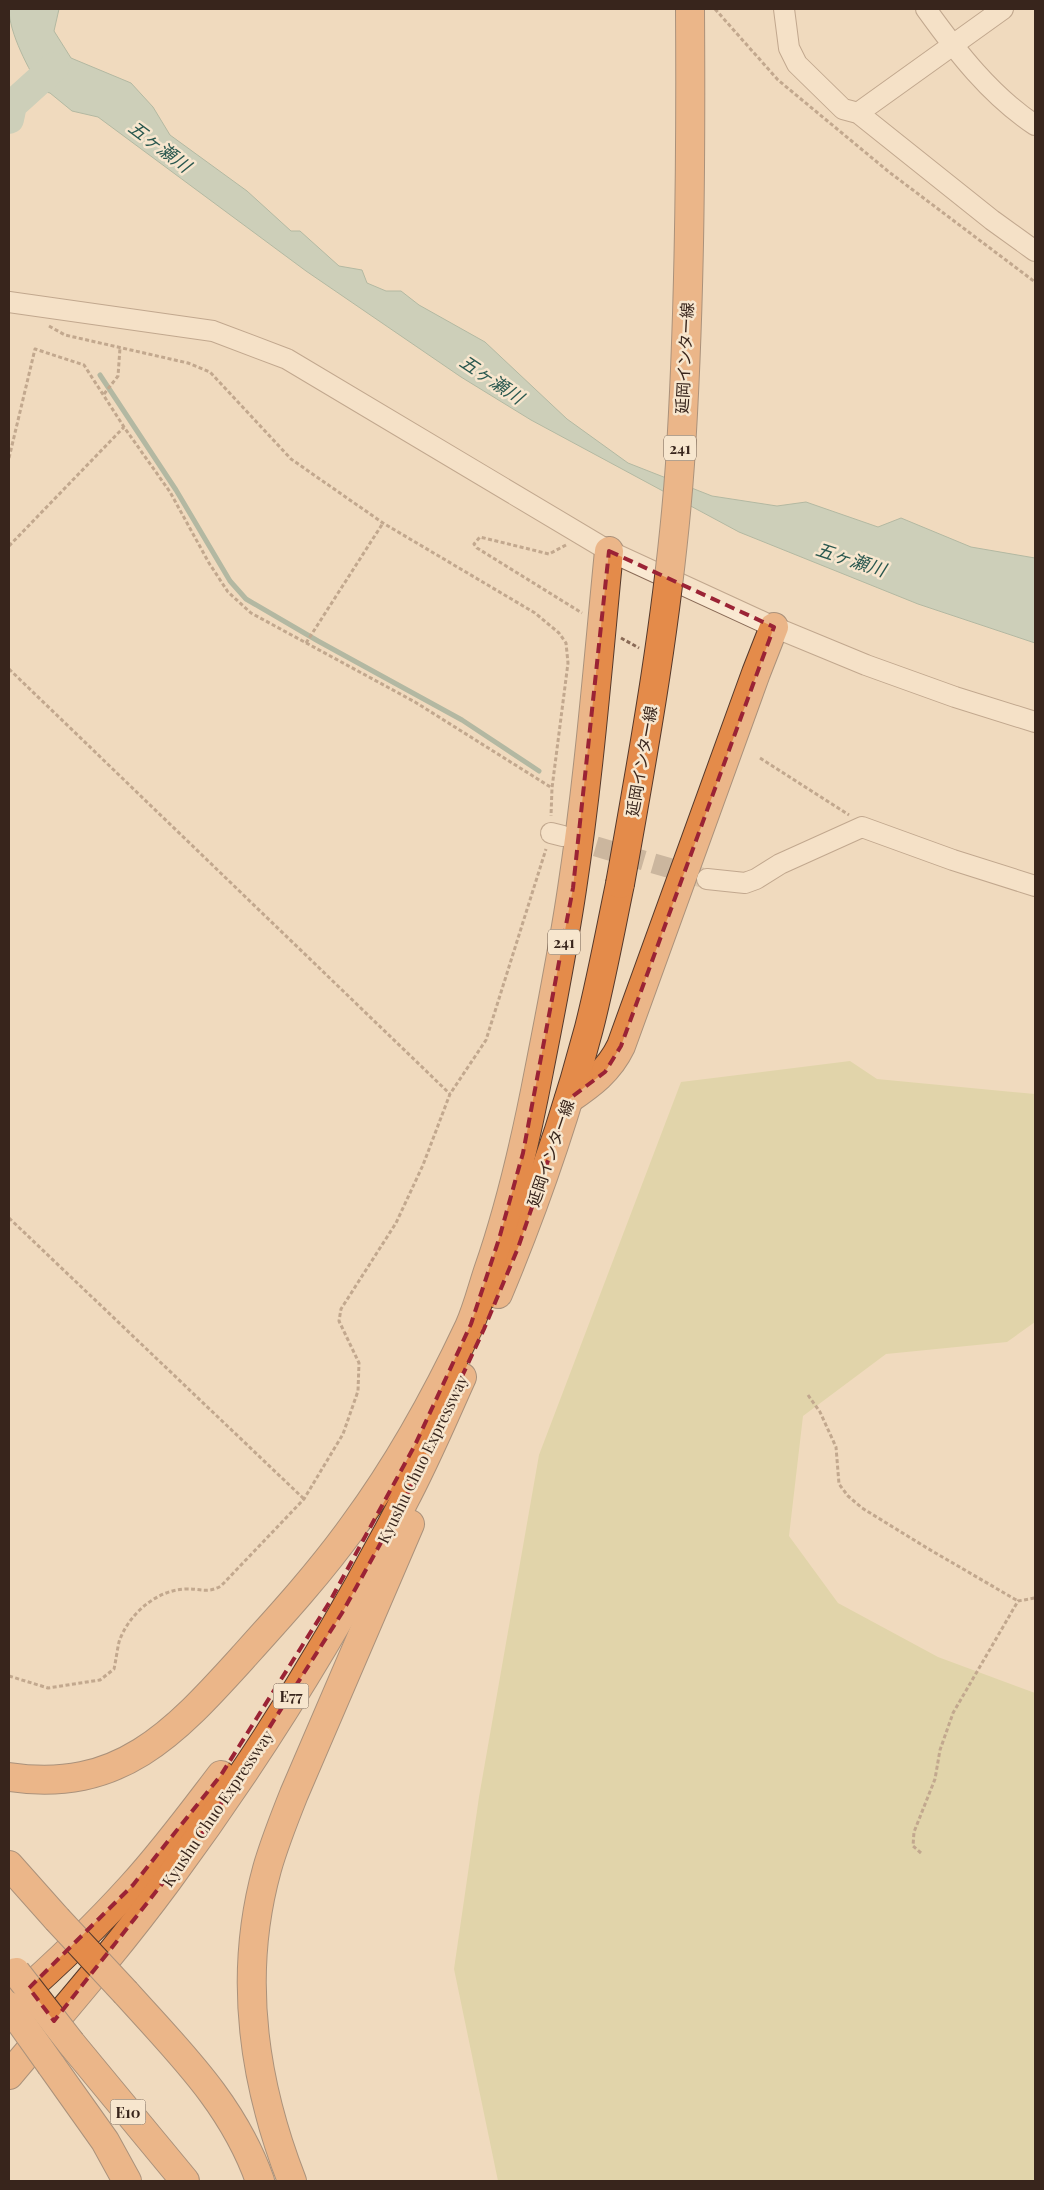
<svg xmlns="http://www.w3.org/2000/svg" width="1044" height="2190" viewBox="0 0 1044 2190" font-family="'Playfair Display','Noto Sans JP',serif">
	<rect width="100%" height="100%" fill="#f0dabe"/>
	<path fill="#cecd92" d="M850,1061L877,1079L1035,1094V1322L1007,1342L886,1354L803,1416L789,1536L838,1603L938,1657L1035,1693V2181H498L454,1969L479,1797L539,1455L681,1082Z"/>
	<path fill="#a2c1b4" stroke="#698f80" d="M9,9H59L54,31L71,58L131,83L153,107L170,135L247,191L291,231H300L339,266L362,270L367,283L386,291H401L419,305L485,342L567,419L628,463L712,496L777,506L806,502L878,527L901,518L971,547L1035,558V643L918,604L739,532L531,420L461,377L306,271L98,117L72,111L50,93L42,91C29,70 9,33 9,9Z"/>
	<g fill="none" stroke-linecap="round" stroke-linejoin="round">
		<path stroke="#698f80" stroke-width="5" d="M100,375L176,490L230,581L246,599L318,641L462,720L539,771"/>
		<path stroke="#a2c1b4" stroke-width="30" d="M9,119L12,105L54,67"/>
		<path stroke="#cbb69e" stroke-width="20" stroke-dasharray="20 10" stroke-linecap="butt" d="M567,838L707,879"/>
		<defs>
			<g id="minor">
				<path d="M784,9L789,48L797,64L843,109L858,113L992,220L1035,251"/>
				<path d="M926,9C957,52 990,95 1035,125"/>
				<path d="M858,113L1003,9"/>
				<path d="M9,302L213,331L287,359L609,551L774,627L866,665L955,697L1035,722"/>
				<path d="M551,833L563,836"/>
				<path d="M707,879L745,883L756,879L780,864L862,827L953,860L1035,886"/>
			</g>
			<g id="highway">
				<path d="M569,1099C591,1084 609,1071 621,1046L756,673L774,627"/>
				<path d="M498,1294C534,1208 565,1119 589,1028C601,981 610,932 620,884"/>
				<path d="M9,1777C121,1794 176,1731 245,1655C283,1613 321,1571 354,1525C399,1464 437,1395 469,1327C477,1309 482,1289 488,1271C511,1205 526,1139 539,1071C551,1010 563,950 572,889C589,777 598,663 609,551"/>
				<path d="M9,1865L57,1919"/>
				<path d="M126,1993C179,2052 233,2104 260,2181"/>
				<path d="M12,2003C54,1966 95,1927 132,1886C164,1851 192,1813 221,1775"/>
				<path d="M71,2043L185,2181"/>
				<path d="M51,2065L105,2141L127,2181"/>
				<path d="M9,2075C63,2011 118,1948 168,1880C256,1761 335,1634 403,1503C425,1462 443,1419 462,1377"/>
				<path d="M292,2181C253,2081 238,1974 267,1869C274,1844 284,1819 294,1794L410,1524"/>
			</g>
		</defs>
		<use href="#minor" stroke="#896a56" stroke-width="22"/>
		<use href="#highway" stroke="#56392b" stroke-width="30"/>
		<g stroke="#896a56" stroke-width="3" stroke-dasharray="4 2.5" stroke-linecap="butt">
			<path d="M715,9L778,80L889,172L1035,282"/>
			<path d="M49,326L65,335L188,363L210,372L291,459L383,523L535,613L559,633L566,643L568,663L552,788L551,816"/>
			<path d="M104,394L118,376L120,348"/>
			<path d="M9,458L35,349L84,365L124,427L170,492L209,563L228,592L251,613L415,702L552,788"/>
			<path d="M566,545L549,554L480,537L474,544L477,548L582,613"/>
			<path d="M9,546L124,427"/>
			<path d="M621,638L639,648"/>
			<path d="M306,643L383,523"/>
			<path d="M9,669L450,1094"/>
			<path d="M760,758L849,815"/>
			<path d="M9,1218L304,1499"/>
			<path d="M808,1395L820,1412L836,1447L839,1484L848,1496L862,1508L927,1548L1018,1601"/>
			<path d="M9,1676L48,1688L100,1680L114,1669C116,1660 117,1651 119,1642C128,1615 155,1591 184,1589C199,1588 207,1594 221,1586L304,1499L343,1434L358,1391L359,1363L339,1321L341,1309L396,1223L423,1165L450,1094L486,1040L546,849"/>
			<path d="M921,1853L913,1846L914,1832L935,1779L940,1750L953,1713L1018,1601L1035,1598"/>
		</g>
		<use href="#minor" stroke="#fae9d2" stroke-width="20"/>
		<use href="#highway" stroke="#e48b4a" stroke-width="28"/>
		<defs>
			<g id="highway-bridge">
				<path d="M620,884C645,745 670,605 680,464C690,312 691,160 690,9"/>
				<path d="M57,1919L126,1993"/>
				<path d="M16,1972L71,2043"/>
				<path d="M9,2006L51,2065"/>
			</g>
		</defs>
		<use href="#highway-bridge" stroke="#56392b" stroke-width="30" stroke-linecap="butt"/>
		<use href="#highway-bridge" stroke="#e48b4a" stroke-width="28"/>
	</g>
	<path d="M0 0H1044V2190H0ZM609,551L774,627L621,1046L605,1072L569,1099L518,1248L484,1329L404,1501L342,1613L203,1832L54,2021L29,1988L133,1885L221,1775L329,1603L415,1445L471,1324L499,1239L523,1153L573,888Z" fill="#f0dabe" fill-opacity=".55" fill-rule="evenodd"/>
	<path fill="none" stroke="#9b2335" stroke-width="4" stroke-dasharray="10 6" stroke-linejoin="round" d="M609,551L774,627L621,1046L605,1072L569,1099L518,1248L484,1329L404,1501L342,1613L203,1832L54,2021L29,1988L133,1885L221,1775L329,1603L415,1445L471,1324L499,1239L523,1153L573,888Z"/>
	<g text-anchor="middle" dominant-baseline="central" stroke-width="5" stroke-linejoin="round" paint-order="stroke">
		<g fill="#f7e6ce" stroke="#715f51" stroke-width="1">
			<rect x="664" y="435.5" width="32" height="25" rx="4"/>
			<rect x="548" y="929.5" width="32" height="25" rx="4"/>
			<rect x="273.5" y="1683.5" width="35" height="25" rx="4"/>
			<rect x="110.5" y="2099.5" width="35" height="25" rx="4"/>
		</g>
		<g font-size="15" font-weight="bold" fill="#38251c">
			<text x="680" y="448">241</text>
			<text x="564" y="942">241</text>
			<text x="291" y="1696">E77</text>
			<text x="128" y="2112">E10</text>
		</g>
		<g font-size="16" fill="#38251c" stroke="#f7e6ce">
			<text transform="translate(684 358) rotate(-87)">延岡インター線</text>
			<text transform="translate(641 761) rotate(-80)">延岡インター線</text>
			<text transform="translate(550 1153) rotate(-71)">延岡インター線</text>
			<text transform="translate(422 1459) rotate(-64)">Kyushu Chuo Expressway</text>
			<text transform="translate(217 1808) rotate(-56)">Kyushu Chuo Expressway</text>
		</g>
		<g font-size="18" font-style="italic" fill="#2a584f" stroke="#f7e6ce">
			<text transform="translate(160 146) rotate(37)">五ヶ瀬川</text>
			<text transform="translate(492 379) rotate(34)">五ヶ瀬川</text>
			<text transform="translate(851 559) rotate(18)">五ヶ瀬川</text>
		</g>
	</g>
	<rect width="1044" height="2190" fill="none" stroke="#38251c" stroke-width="20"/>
</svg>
